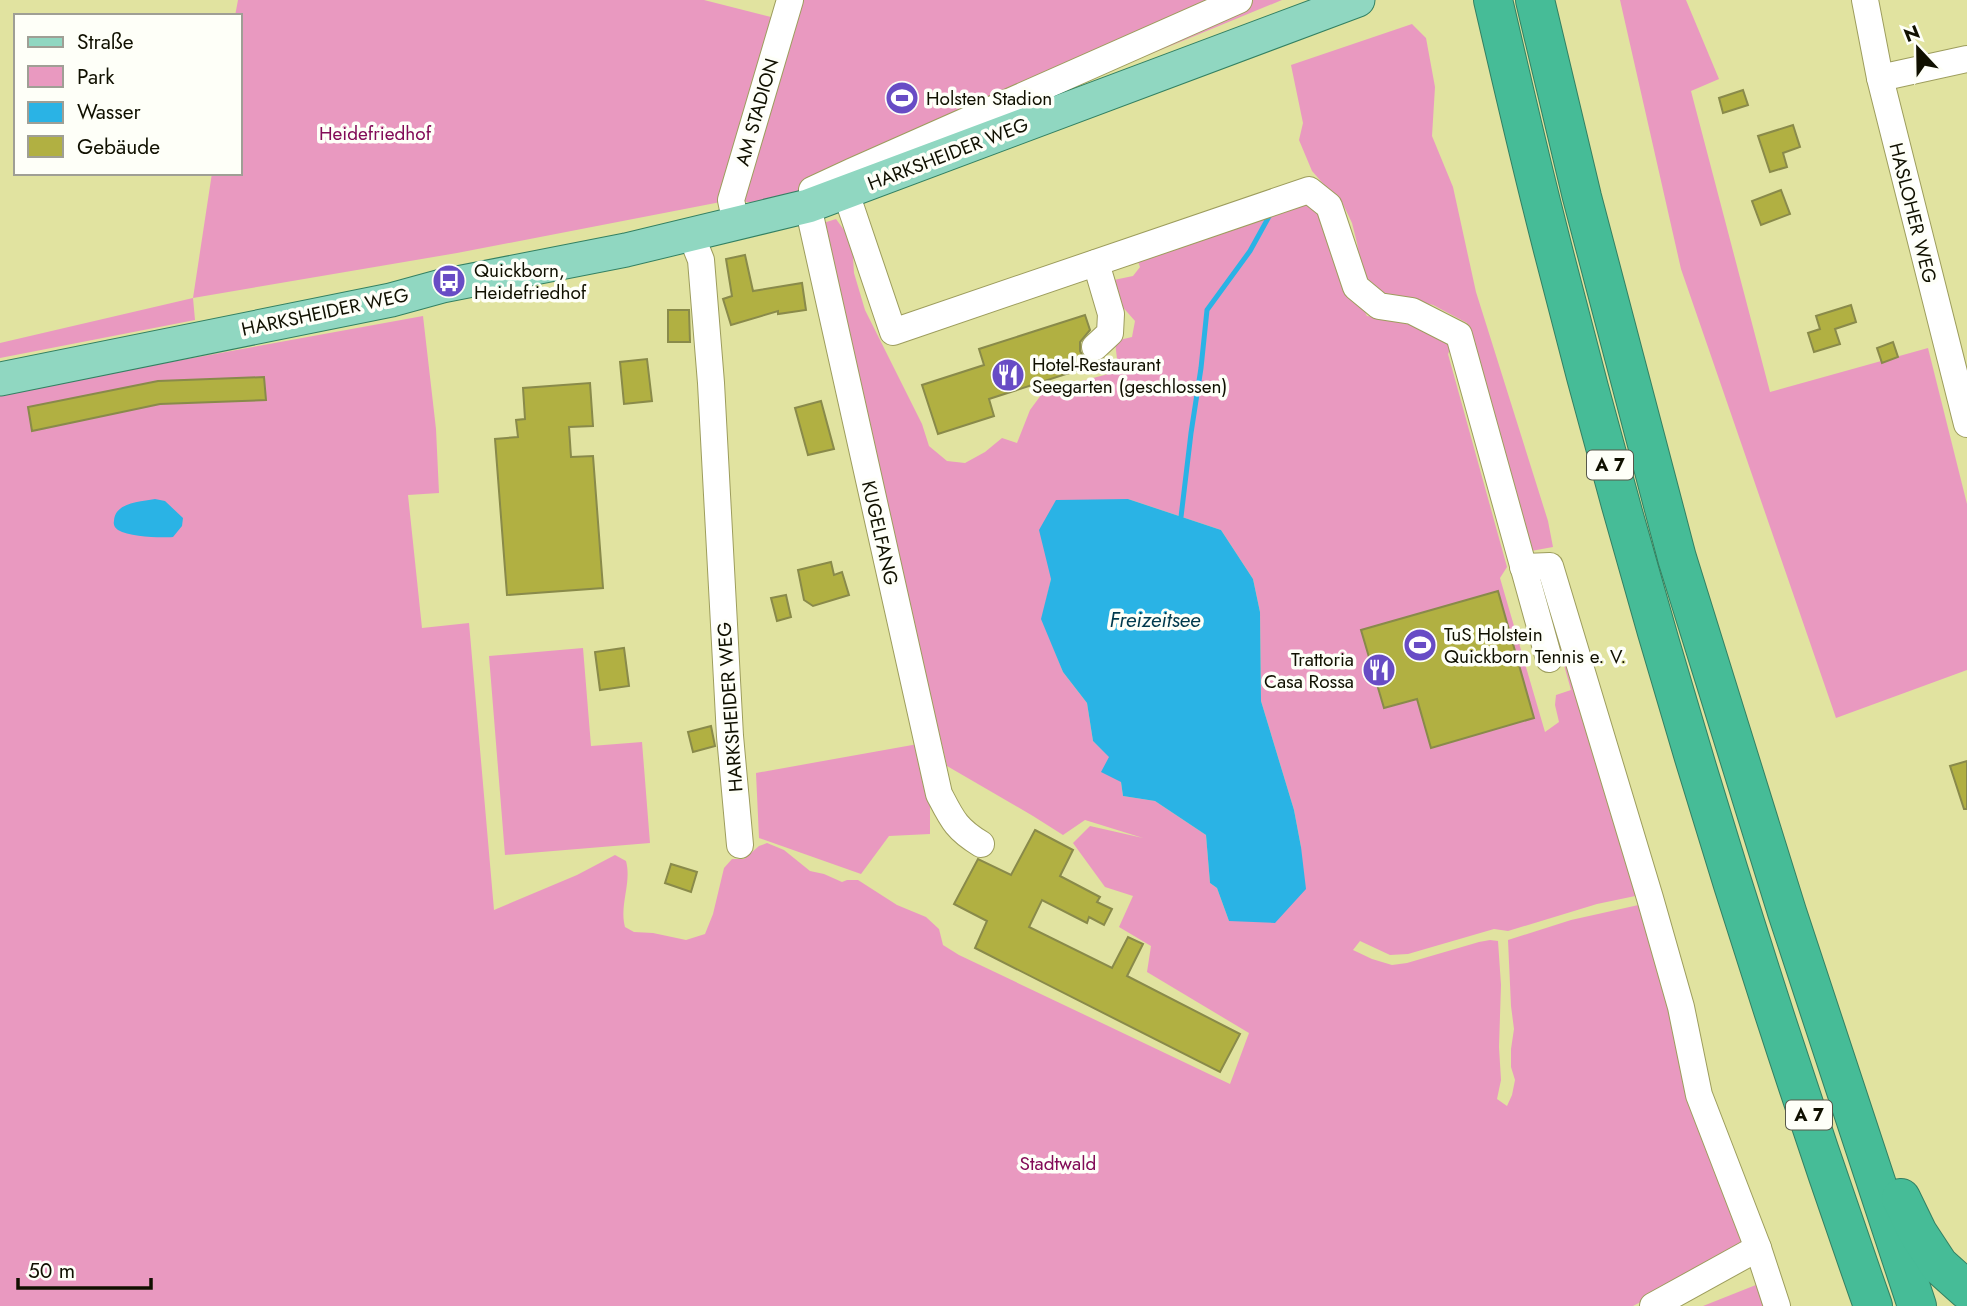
<svg xmlns="http://www.w3.org/2000/svg" width="1967" height="1306" viewBox="0 0 1967 1306" font-family="Jost,sans-serif">
	<rect width="100%" height="100%" fill="#e1e3a0"/>
	<g fill="#e999c0" fill-rule="evenodd">
		<path d="M238,0H704L783,20L790,0H1282L855,176L755,203L731,200L457,253L193,298L195,320L0,358V343L193,298L212,173H240V16H235Z"/>
		<path d="M1620,0H1686L1719,79L1691,91L1770,392L1928,348L1967,504V670L1836,718L1681,269Z"/>
		<path d="M1412,24L1426,38L1435,87L1432,136L1453,187L1476,292L1548,521L1553,547L1531,551L1471,353L1467,323L1433,305L1408,299L1385,295L1368,285L1361,268L1357,243L1352,223L1341,200L1326,187L1312,171L1299,140L1303,123L1291,65Z"/>
		<path d="M1306,185L1367,316L1402,320L1455,339L1448,354L1507,567L1500,578L1545,732L1559,722L1555,705L1556,695L1571,690L1557,640L1536,573L1539,572L1640,895L1597,904L1508,931L1494,929L1408,954L1390,955L1360,941L1353,950L1372,959L1392,965L1407,963L1479,942L1490,940L1498,941L1501,985L1499,1047L1501,1080L1497,1099L1507,1106L1512,1095L1515,1080L1511,1067V1049L1514,1029L1511,1006L1508,940L1571,920L1643,904L1749,1246L1633,1306H0V393L423,316L436,429L439,493L408,495L422,628L469,623L494,910L577,875L615,855L626,861C632,883 619,905 625,927L634,932L653,933L686,940L705,934L713,914L724,868L732,859H744L759,846L767,843L784,850L810,871L824,874L842,882L847,880H858L897,905L926,917L939,929L943,945L959,955L1230,1084L1249,1033L1147,972L1151,946L1119,927L1133,896L1105,887L1073,843L1090,826L1143,838L1085,820L1063,835L1033,816L947,766L820,224L836,219L852,241L854,273L865,310L922,424L929,446L947,461L965,463L985,452L1002,438L1017,443L1030,410L1044,391L1112,373L1117,359L1115,341L1132,337L1135,321L1120,304L1109,281L1133,276L1140,267L1137,259ZM1128,499L1221,530L1253,579L1260,612L1261,701L1294,810L1301,847L1229,921L1217,888L1210,883L1206,835L1155,801L1123,796L1121,782L1110,757L1093,741L1087,703L1063,672L1042,619L1051,579Z"/>
		<path d="M583,648L591,746L642,742L650,843L505,855L489,656Z"/>
		<path d="M918,744L930,799V834L889,836L861,874L759,838L756,773Z"/>
		<path d="M1776,1277L1785,1306H1703Z"/>
	</g>
	<g fill="#2ab3e5">
		<path d="M155,499L165,501L183,518L182,526L173,537C160,538 130,537 118,530C115,528 113,525 114,521C115,502 140,502 155,499Z"/>
		<path d="M1128,499L1221,530L1253,579L1260,612L1261,701L1294,810L1301,847L1306,889L1275,923L1229,921L1217,888L1210,883L1206,835L1155,801L1123,796L1121,782L1101,772L1109,757L1093,741L1087,703L1063,672L1041,619L1051,579L1039,530L1056,500Z"/>
	</g>
	<g fill="none" stroke-linecap="round" stroke-linejoin="round">
		<path stroke="#2ab3e5" stroke-width="5" d="M1181,517L1191,433L1201,368L1207,310L1250,251L1271,213"/>
	</g>
	<g fill="#b1b042" stroke="#898a4a" stroke-width="2">
		<path d="M1743,90L1748,105L1723,113L1719,98Z"/>
		<path d="M1793,125L1800,147L1783,153L1787,167L1770,172L1758,136Z"/>
		<path d="M1781,190L1790,214L1761,225L1752,201Z"/>
		<path d="M745,255L753,291L802,283L806,310L778,314V311L731,325L723,299L732,296L726,259Z"/>
		<path d="M1851,305L1856,322L1835,329L1840,344L1814,352L1808,333L1820,329L1816,316Z"/>
		<path d="M668,310H689L690,342H668Z"/>
		<path d="M1085,315L1090,330L1080,342V351L1084,358L1090,362L1100,363L989,399L994,416L938,434L922,385L984,365L979,349Z"/>
		<path d="M1893,342L1898,357L1882,363L1877,348Z"/>
		<path d="M647,359L652,401L624,404L620,362Z"/>
		<path d="M264,377L266,400L160,404L32,431L28,407L158,381Z"/>
		<path d="M590,383L593,426L569,427L571,457L593,456L603,588L507,595L495,439L518,437L516,420L525,419L523,388Z"/>
		<path d="M821,401L834,449L808,455L795,408Z"/>
		<path d="M831,562L834,575L842,572L849,595L813,606L804,600L798,570Z"/>
		<path d="M1498,591L1534,718L1431,748L1417,699L1384,708L1361,630Z"/>
		<path d="M786,595L791,617L777,621L771,598Z"/>
		<path d="M624,648L629,686L600,690L595,652Z"/>
		<path d="M711,726L715,746L693,752L688,732Z"/>
		<path d="M1967,761V809H1964L1950,766Z"/>
		<path d="M1035,830L1073,850L1060,876L1100,897L1097,902L1112,909L1104,925L1089,917L1087,923L1042,900L1029,927L1112,968L1128,937L1143,944L1127,976L1240,1034L1220,1072L975,948L987,921L954,904L978,859L1011,875Z"/>
		<path d="M671,864L697,872L691,892L665,883Z"/>
	</g>
	<g fill="none" stroke-linecap="round" stroke-linejoin="round">
		<defs>
			<g id="minor">
				<path d="M1865,0L1880,78L1967,424"/>
				<path d="M1880,78L1967,59"/>
				<path d="M812,190L853,171L1239,0"/>
				<path d="M846,193L893,332L1309,190L1329,206L1356,287L1379,306L1412,311L1459,335L1549,659"/>
				<path d="M808,206L939,794C952,819 956,829 981,844"/>
				<path d="M736,224L731,200L790,0"/>
				<path d="M691,235L701,260L711,383L730,736L740,845"/>
				<path d="M1095,347L1110,333L1111,314L1096,263"/>
				<path d="M1523,567L1550,566L1650,898L1681,1007L1699,1095L1758,1248L1777,1306"/>
				<path d="M1653,1306L1758,1248"/>
			</g>
			<path id="major" d="M0,379L391,300L442,286L626,250L808,206L1358,0"/>
			<g id="highway">
				<path d="M1493,0C1509,69 1525,138 1542,206C1635,578 1746,945 1873,1306"/>
				<path d="M1535,0L1582,197L1677,558L1787,912L1917,1306"/>
				<path d="M1901,1198L1918,1233L1939,1265L1967,1290"/>
			</g>
		</defs>
		<use href="#minor" stroke="#9d9d5d" stroke-width="28"/>
		<use href="#major" stroke="#338062" stroke-width="35"/>
		<use href="#highway" stroke="#338062" stroke-width="40"/>
		<use href="#minor" stroke="#fff" stroke-width="26"/>
		<use href="#major" stroke="#90d7c1" stroke-width="33"/>
		<use href="#highway" stroke="#46bc97" stroke-width="38"/>
	</g>
	<defs>
		<symbol id="stadium-disc" viewBox="-11 -11 22 22"><circle r="9.5" fill="#684cc5" stroke="#fefff8"/><path d="M0-5a6.5 5 0 1 0 0 10a6.5 5 0 1 0 0-10ZM-3.5-1.8h7v3.6h-7Z" fill="#fff"/></symbol>
		<symbol id="bus-disc" viewBox="-11 -11 22 22"><circle r="9.5" fill="#684cc5" stroke="#fefff8"/><path d="M-5-6H5V4H4V6H2V4H-2V6H-4V4H-5ZM-3.5-4V0h7V-4ZM-3.5 1.2v1.5H-2V1.2ZM2 1.2v1.5H3.5V1.2Z" fill="#fff"/></symbol>
		<symbol id="restaurant-disc" viewBox="-11 -11 22 22"><circle r="9.5" fill="#684cc5" stroke="#fefff8"/><path d="M-5-6h1v4h1v-4h1v4h1v-4h1v5L-1.5 .5V6h-2V.5L-5-1ZM5-6V6H3V1.5H1.5Q1.5-4 5-6Z" fill="#fff"/></symbol>
	</defs>
	<g fill-rule="evenodd">
		<use href="#stadium-disc" x="883" y="79" width="38" height="38"/>
		<use href="#bus-disc" x="430" y="262" width="38" height="38"/>
		<use href="#restaurant-disc" x="989" y="356" width="38" height="38"/>
		<use href="#stadium-disc" x="1401" y="626" width="38" height="38"/>
		<use href="#restaurant-disc" x="1360" y="651" width="38" height="38"/>
	</g>
	<g text-anchor="middle" dominant-baseline="central" stroke-width="7" stroke-linejoin="round" paint-order="stroke">
		<g fill="#fefff8" stroke="#57584a" stroke-width="2">
			<rect x="1587" y="450.5" width="46" height="29" rx="5"/>
			<rect x="1786" y="1100.5" width="46" height="29" rx="5"/>
		</g>
		<g font-size="18" font-weight="bold" fill="#101000">
			<text x="1610" y="465">A 7</text>
			<text x="1809" y="1115">A 7</text>
		</g>
		<g font-size="19" fill="#101000" stroke="#fefff8" text-anchor="start">
			<text x="926" y="98">Holsten Stadion</text>
			<text x="474" y="270">Quickborn,<tspan x="474" dy="22">Heidefriedhof</tspan></text>
			<text x="1032" y="364">Hotel-Restaurant<tspan x="1032" dy="22">Seegarten (geschlossen)</tspan></text>
			<text x="1444" y="634">TuS Holstein<tspan x="1444" dy="22">Quickborn Tennis e. V.</tspan></text>
			<text x="1354" y="659" text-anchor="end">Trattoria<tspan x="1354" dy="22">Casa Rossa</tspan></text>
		</g>
		<g font-size="19" fill="#101000" stroke="#fefff8">
			<text transform="translate(757 112) rotate(-74)">AM STADION</text>
			<text transform="translate(948 154) rotate(-21)">HARKSHEIDER WEG</text>
			<text transform="translate(1913 213) rotate(76)">HASLOHER WEG</text>
			<text transform="translate(325 312) rotate(-12)">HARKSHEIDER WEG</text>
			<text transform="translate(880 533) rotate(77)">KUGELFANG</text>
			<text transform="translate(730 707) rotate(-94)">HARKSHEIDER WEG</text>
		</g>
		<g font-size="19" fill="#820b57" stroke="#fefff8">
			<text x="375" y="133">Heidefriedhof</text>
			<text x="1058" y="1163">Stadtwald</text>
		</g>
		<g font-size="21" font-style="italic" fill="#00394d" stroke="#fefff8">
			<text x="1155" y="620">Freizeitsee</text>
		</g>
	</g>
	<rect x="14" y="14" width="228" height="161" fill="#fefff8" stroke="#9f9f95" stroke-width="2"/>
	<rect x="28" y="37" width="35" height="10" fill="#90d7c1" stroke="#9f9f95" stroke-width="2"/>
	<text x="77" y="49" font-size="21" fill="#101000">Straße</text>
	<rect x="28" y="66" width="35" height="21" fill="#e999c0" stroke="#9f9f95" stroke-width="2"/>
	<text x="77" y="84" font-size="21" fill="#101000">Park</text>
	<rect x="28" y="102" width="35" height="21" fill="#2ab3e5" stroke="#9f9f95" stroke-width="2"/>
	<text x="77" y="119" font-size="21" fill="#101000">Wasser</text>
	<rect x="28" y="136" width="35" height="21" fill="#b1b042" stroke="#9f9f95" stroke-width="2"/>
	<text x="77" y="154" font-size="21" fill="#101000">Gebäude</text>
	<g transform="translate(1918 49) rotate(338)" stroke="#fefff8" stroke-width="5" paint-order="stroke">
	<path d="M0-5L12 26L0 18L-12 26Z" fill="#101000"/>
	<text y="-10" font-size="19" font-weight="bold" text-anchor="middle" fill="#101000">N</text>
	</g>
	<path d="M18 1278v10h133v-10" fill="none" stroke="#101000" stroke-width="3.5"/>
	<text x="28" y="1278" font-size="21" fill="#101000" stroke="#fefff8" stroke-width="5" paint-order="stroke">50 m</text>
</svg>
